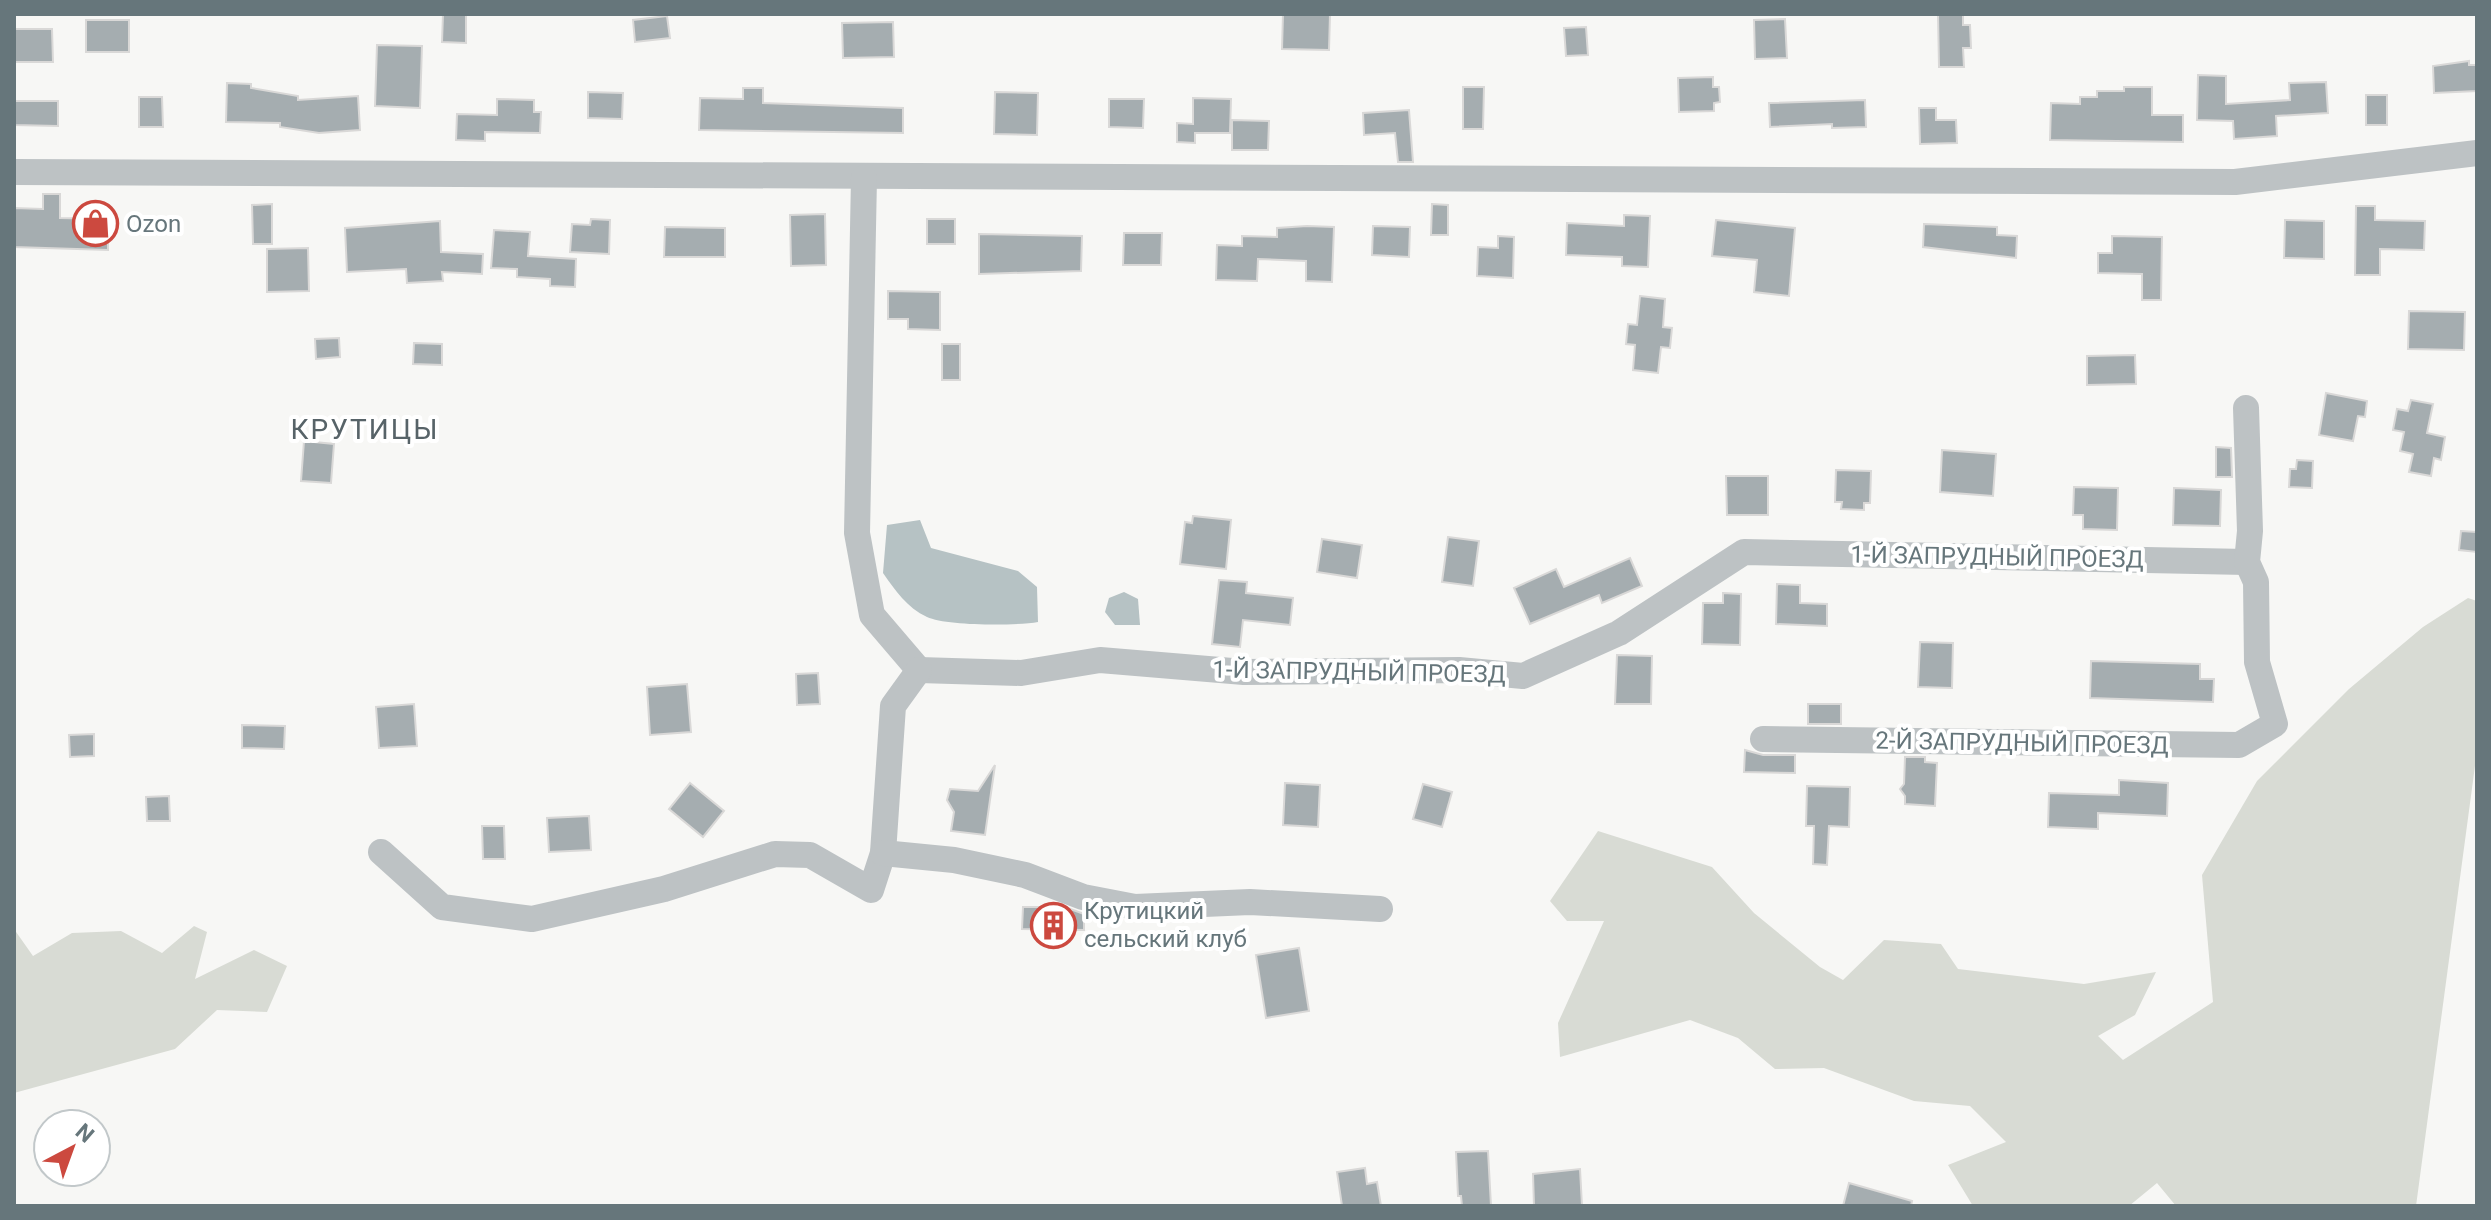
<svg xmlns="http://www.w3.org/2000/svg" width="2491" height="1220" viewBox="0 0 2491 1220" font-family="Roboto,sans-serif">
	<rect width="100%" height="100%" fill="#f7f7f5"/>
	<g fill="#d8dbd4">
		<path d="M2468,598L2477,601V751L2416,1206H2176L2157,1183L2129,1206H1973L1948,1165L2006,1142L1970,1106L1914,1101L1824,1068L1775,1069L1738,1038L1690,1020L1560,1057L1558,1023L1604,921H1567L1550,901L1598,831L1712,867L1754,913L1820,967L1843,980L1884,940L1941,944L1958,969L2084,984L2156,972L2135,1015L2098,1036L2123,1060L2213,1002L2202,875L2257,781L2349,689L2423,627Z"/>
		<path d="M194,926L207,932L195,979L254,950L287,966L267,1012L217,1010L175,1049L14,1093V929L33,956L72,933L121,931L162,953Z"/>
	</g>
	<g fill="#b6c2c4">
		<path d="M920,520L931,548L1018,571L1037,587L1038,622C1016,626 946,626 927,617C907,608 895,590 883,573L887,525Z"/>
		<path d="M1124,592L1138,599L1140,625H1115L1105,612L1109,598Z"/>
	</g>
	<g fill="#a5adb0" stroke="#d9d8d7" stroke-width="2">
		<path d="M443,14L466,15V43L442,42Z"/>
		<path d="M1283,14H1330L1329,50L1282,49Z"/>
		<path d="M1938,14H1963V25H1970L1971,48H1963L1964,67H1939Z"/>
		<path d="M667,16L670,38L635,42L633,20Z"/>
		<path d="M1785,19L1787,58L1755,59L1754,20Z"/>
		<rect x="86" y="20" width="43" height="32"/>
		<path d="M893,22L894,57L843,58L842,23Z"/>
		<path d="M1586,27L1588,55L1566,56L1564,28Z"/>
		<path d="M14,29H52L53,62H14Z"/>
		<path d="M377,45L422,46L420,108L375,106Z"/>
		<path d="M2469,61V65H2477V91L2434,93L2433,66Z"/>
		<path d="M2198,75L2226,76V104L2290,100L2289,83L2326,82L2328,113L2276,116L2277,136L2234,139L2233,121L2197,120Z"/>
		<path d="M1713,77V87H1719L1720,102L1714,103V111L1679,112L1678,78Z"/>
		<path d="M227,83L251,84V88L298,96V100L358,96L360,130L319,133L280,127V123L226,122Z"/>
		<path d="M1463,87H1484L1483,129H1463Z"/>
		<path d="M2124,87H2152V115H2183V142L2050,140L2051,103L2080,104V97H2097V91H2124Z"/>
		<path d="M743,88H763V103L903,108V133L699,130L700,98L743,99Z"/>
		<path d="M588,92L623,93L622,119L588,118Z"/>
		<path d="M995,92L1038,93L1037,135L994,134Z"/>
		<rect x="2366" y="95" width="21" height="30"/>
		<path d="M139,97H162L163,127H139Z"/>
		<path d="M1193,98L1231,99L1230,133H1195V143L1177,142V123L1193,124Z"/>
		<path d="M497,99L534,100V112H541L540,133L485,132V141L456,140L457,114L497,115Z"/>
		<path d="M1109,99H1144L1143,128L1109,127Z"/>
		<path d="M1865,100L1866,127L1832,128V124L1770,127L1769,103Z"/>
		<path d="M14,101H58V126L14,125Z"/>
		<path d="M1919,108H1936V120H1956L1957,143L1920,144Z"/>
		<path d="M1409,110L1413,162H1398L1395,133L1364,135L1363,113Z"/>
		<path d="M1232,120L1269,121L1268,150H1232Z"/>
		<path d="M43,194H60V218L108,219V250L14,247V208L43,209Z"/>
		<path d="M272,204V244H253L252,205Z"/>
		<path d="M1432,204L1448,205V235H1431Z"/>
		<path d="M2356,206H2375V220L2425,221L2424,250L2380,249V275H2355Z"/>
		<path d="M825,214L826,265L791,266L790,215Z"/>
		<path d="M1624,215L1650,216L1648,267L1622,266V257L1566,255L1567,223L1624,226Z"/>
		<path d="M591,219L610,220L609,254L570,252L572,224L590,225Z"/>
		<rect x="927" y="219" width="28" height="25"/>
		<path d="M1716,220L1795,228L1789,296L1754,292L1757,260L1712,256Z"/>
		<path d="M2285,220L2324,221V259L2284,258Z"/>
		<path d="M440,221L441,252L483,254L482,274L442,272L443,281L407,283L406,269L347,272L345,228Z"/>
		<path d="M1924,224L1997,227V235L2017,236L2016,258L1923,247Z"/>
		<path d="M1307,226L1334,227L1332,282L1306,281V261L1258,259L1257,281L1216,280L1217,245L1242,246V236L1277,237V228Z"/>
		<path d="M1373,226L1410,227L1409,257L1372,255Z"/>
		<path d="M665,227L725,228V257H664Z"/>
		<path d="M494,230L530,232L528,256L576,259L575,287L550,286V279L517,277V269L491,268Z"/>
		<path d="M1124,233H1162L1161,265H1123Z"/>
		<path d="M979,234L1082,236L1081,271L979,274Z"/>
		<path d="M1498,236L1514,237L1513,278L1477,276L1478,247L1498,248Z"/>
		<path d="M2112,236L2162,237L2161,300H2142V274L2098,273V253H2112Z"/>
		<path d="M308,248L309,291L267,292V249Z"/>
		<path d="M888,291L940,292V330L908,329V319H888Z"/>
		<path d="M1640,296L1665,299L1663,327L1672,328L1670,348L1661,347L1658,373L1633,370L1635,345L1626,344L1628,324L1637,325Z"/>
		<path d="M2409,311L2465,312L2464,350L2408,349Z"/>
		<path d="M339,338L340,357L316,359L315,339Z"/>
		<path d="M414,343L442,344V365L413,364Z"/>
		<rect x="942" y="344" width="18" height="36"/>
		<path d="M2135,355L2136,384L2087,385V356Z"/>
		<path d="M2326,393L2367,401L2365,417L2358,416L2353,441L2319,435Z"/>
		<path d="M2411,400L2433,404L2427,433L2445,437L2441,460L2434,458L2431,476L2409,472L2413,454L2400,451L2404,432L2393,430L2397,409L2408,411Z"/>
		<path d="M304,441L334,444L331,483L301,481Z"/>
		<path d="M2216,447L2231,448L2232,477H2216Z"/>
		<path d="M1942,450L1996,454L1993,496L1940,492Z"/>
		<path d="M2297,460L2313,461L2312,488L2289,487L2290,469H2296Z"/>
		<path d="M1836,470L1871,471L1870,503H1864V510L1841,509L1842,502H1835Z"/>
		<path d="M1726,476H1768V515H1727Z"/>
		<path d="M2074,487L2118,488L2117,530L2083,529V515H2073Z"/>
		<path d="M2174,488L2221,490L2220,526L2173,525Z"/>
		<path d="M1193,516L1231,520L1226,569L1180,564L1185,522L1192,523Z"/>
		<path d="M2461,531L2477,532V552L2459,550Z"/>
		<path d="M1448,537L1479,541L1473,586L1442,582Z"/>
		<path d="M1322,539L1362,545L1357,578L1317,572Z"/>
		<path d="M1630,558L1642,586L1602,603L1599,595L1530,624L1514,588L1556,569L1564,587Z"/>
		<path d="M1219,580L1247,582L1246,593L1293,598L1290,625L1243,620L1240,647L1212,644Z"/>
		<path d="M1777,584L1800,585V603L1827,604V626L1776,624Z"/>
		<path d="M1723,593L1741,594L1740,645L1702,644L1703,603H1723Z"/>
		<path d="M1920,642L1953,643L1952,688L1918,687Z"/>
		<path d="M1617,655L1652,656L1651,704H1615Z"/>
		<path d="M2091,661L2200,664V679H2214L2213,702L2090,698Z"/>
		<path d="M818,673L820,704L797,705L796,674Z"/>
		<path d="M687,684L691,732L650,735L647,687Z"/>
		<path d="M414,704L417,746L379,748L376,707Z"/>
		<rect x="1808" y="704" width="33" height="20"/>
		<path d="M242,725L285,726L284,749L242,748Z"/>
		<path d="M94,734V756L70,757L69,735Z"/>
		<path d="M1745,750L1763,755H1795V773L1744,772Z"/>
		<path d="M1905,757H1925V762L1937,763L1935,806L1905,804V796L1900,789L1904,784Z"/>
		<path d="M995,765L985,835L951,831L954,812L947,800L950,789L978,791Z"/>
		<path d="M2119,780L2168,783L2167,816L2098,813V829L2048,827L2049,793L2119,795Z"/>
		<path d="M690,783L724,811L703,837L669,809Z"/>
		<path d="M1285,783L1320,785L1318,827L1283,825Z"/>
		<path d="M1423,784L1452,792L1442,827L1413,819Z"/>
		<path d="M1807,786L1850,787L1849,827L1829,826L1827,865L1813,864L1814,826H1806Z"/>
		<path d="M169,796L170,821H147L146,797Z"/>
		<path d="M589,816L591,850L549,852L547,818Z"/>
		<path d="M482,826H504L505,859H483Z"/>
		<path d="M1023,907H1065L1084,914V930L1022,929Z"/>
		<path d="M1299,948L1309,1011L1266,1018L1256,955Z"/>
		<path d="M1488,1151L1491,1206H1462L1461,1196H1458L1456,1152Z"/>
		<path d="M1365,1168L1367,1184L1377,1182L1381,1206H1342L1337,1172Z"/>
		<path d="M1580,1169L1582,1206H1534L1533,1174Z"/>
		<path d="M1849,1183L1912,1201L1911,1206H1843Z"/>
	</g>
	<g fill="none" stroke-linecap="round" stroke-linejoin="round">
		<g stroke="#bdc2c4" stroke-width="26">
			<path d="M14,172L2235,182L2477,153"/>
			<path d="M864,178L857,533L872,615L919,670"/>
			<path d="M919,670L1021,673L1100,660L1244,672L1459,670L1523,676L1619,633L1744,552L2247,562"/>
			<path d="M1763,739L2239,745L2275,724L2257,662L2256,582L2247,562L2250,531L2246,408"/>
			<path d="M381,852L442,907L532,919L664,889L775,854L810,855L871,890L883,853L893,706L919,670"/>
			<path d="M883,853L954,860L1025,875L1083,897L1135,907L1250,902L1380,909"/>
		</g>
	</g>
	<defs>
		<symbol id="shop-ring" viewBox="-11 -11 22 22"><circle r="9.5" fill="#fff" stroke="#cc493f" stroke-width="1.5"/><path d="M-5-2.5h2.3a2.7 3.5 0 0 1 5.4 0H5L5.5 6h-11ZM-1.5-2.5h3a1.5 2.3 0 0 0-3 0Z" fill="#cc493f"/></symbol>
		<symbol id="building-ring" viewBox="-11 -11 22 22"><circle r="9.5" fill="#fff" stroke="#cc493f" stroke-width="1.5"/><path d="M-4-6H4V6H1V3H-1V6H-4ZM-2.5-4.3h1.7v1.8h-1.7ZM.8-4.3h1.7v1.8H.8ZM-2.5-1h1.7V.8h-1.7ZM.8-1h1.7V.8H.8Z" fill="#cc493f"/></symbol>
	</defs>
	<g fill-rule="evenodd">
		<use href="#shop-ring" x="70" y="198" width="51" height="51"/>
		<use href="#building-ring" x="1028" y="900" width="51" height="51"/>
	</g>
	<g text-anchor="middle" dominant-baseline="central" stroke-width="8" stroke-linejoin="round" paint-order="stroke">
		<g font-size="24" fill="#66767b" stroke="#fff" text-anchor="start">
			<text x="126" y="224">Ozon</text>
			<text x="1084" y="911">Крутицкий<tspan x="1084" dy="28">сельский клуб</tspan></text>
		</g>
		<g font-size="24" fill="#66767b" stroke="#fff">
			<text transform="translate(1997 557) rotate(1)">1-Й ЗАПРУДНЫЙ ПРОЕЗД</text>
			<text transform="translate(1359 672) rotate(1)">1-Й ЗАПРУДНЫЙ ПРОЕЗД</text>
			<text transform="translate(2022 743) rotate(1)">2-Й ЗАПРУДНЫЙ ПРОЕЗД</text>
		</g>
		<g font-size="28" letter-spacing="2" fill="#576368" stroke="#fff">
			<text x="365" y="429">КРУТИЦЫ</text>
		</g>
	</g>
	<rect width="2491" height="1220" fill="none" stroke="#66767b" stroke-width="32"/>
	<g transform="translate(72 1148) rotate(41)"><circle r="38" fill="#ffffff" stroke="#c2c8ca" stroke-width="2"/>
	<path d="M0-6L14 30L0 20L-14 30Z" fill="#cc493f"/>
	<text y="-12" font-size="22" font-weight="bold" text-anchor="middle" fill="#66767b">N</text>
	</g>
</svg>
